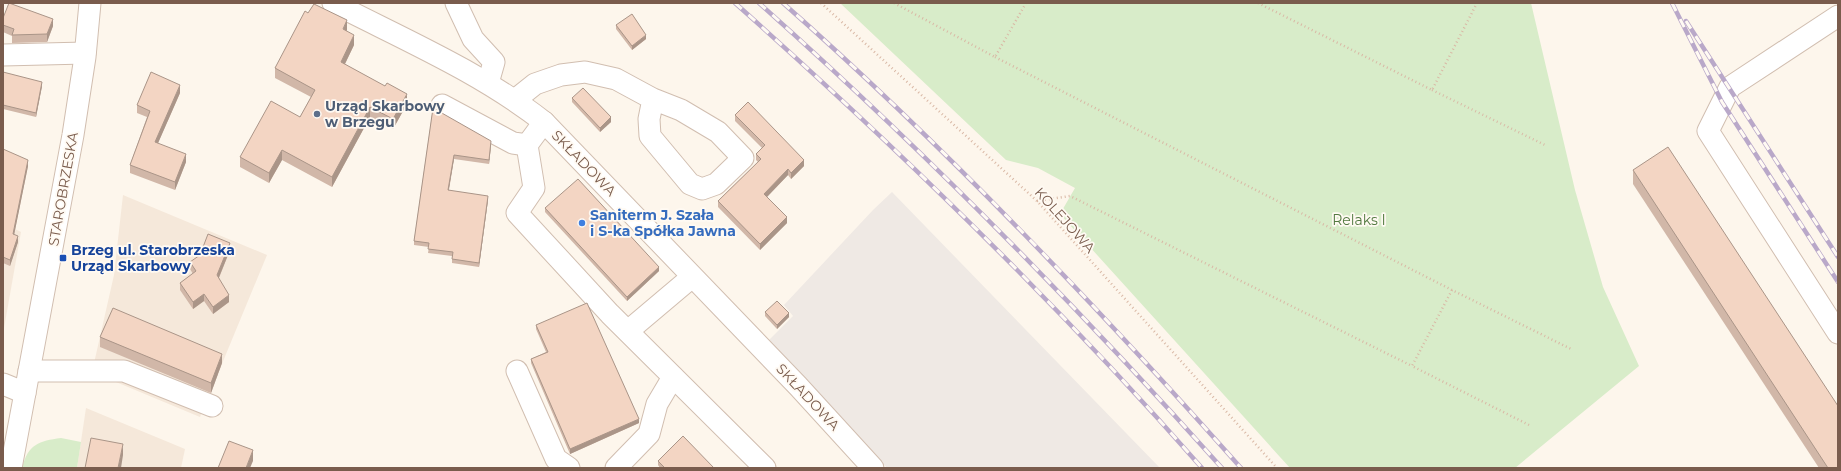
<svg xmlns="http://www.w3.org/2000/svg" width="1841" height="471" viewBox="0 0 1841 471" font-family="Montserrat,sans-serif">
	<rect width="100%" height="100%" fill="#fdf6ec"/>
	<g fill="#f5e8da">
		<path d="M123,195L267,255L200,417L92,372L114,275Z"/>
		<path d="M3,223L21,232L3,334Z"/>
		<path d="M86,408L185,449L181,468H77Z"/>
	</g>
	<path fill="#efe9e4" d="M892,192L1160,468H887L768,341L793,316L784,305L873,210Z"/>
	<g fill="#d8ecc9">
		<path d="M840,3H1531L1575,190L1603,287L1639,366L1515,468H1290L1060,214L1075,188L1038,168L1006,160Z"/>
		<path d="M61,438L81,442L77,468H22C28,444 39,441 61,438Z"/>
	</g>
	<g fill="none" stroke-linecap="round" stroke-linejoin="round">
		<defs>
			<g id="minor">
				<path d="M333,3C405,40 480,72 544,122L798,386L873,468"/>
				<path d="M456,3L473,39L494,62L488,83"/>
				<path d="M1838,16L1730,87L1708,131L1838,333"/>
				<path d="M3,55L85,53"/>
				<path d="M515,100L535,84L561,75L585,72L616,79L653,99L681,110L718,132L743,158L716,184L702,189L690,184L650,136L649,119L653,99"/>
				<path d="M442,105L513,143L527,145"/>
				<path d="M544,122L527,145L534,188L517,213L610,314L765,468"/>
				<path d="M628,331L692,277"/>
				<path d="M29,371H124L212,406"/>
				<path d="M517,371L556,459L569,468"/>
				<path d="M3,384L25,393"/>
				<path d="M11,468L73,135L85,57L90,3"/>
				<path d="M616,468L649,434L657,404L673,377"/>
			</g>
		</defs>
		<use href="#minor" stroke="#d1beb0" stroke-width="23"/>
		<g stroke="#d9b8a5" stroke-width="2.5" stroke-dasharray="1 3" stroke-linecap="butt">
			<path d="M821,3L1037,201L1277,468"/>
			<path d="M894,3L995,57L1026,3"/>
			<path d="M1258,3L1432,90L1477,3"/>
			<path d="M995,57L1452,290L1571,349"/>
			<path d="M1432,90L1545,145"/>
			<path d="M1037,201L1070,196L1412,366"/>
			<path d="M1452,290L1412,366L1529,425"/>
		</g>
		<use href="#minor" stroke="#fff" stroke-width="21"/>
		<defs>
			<g id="rail">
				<path d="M735,3C899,149 1057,303 1202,468"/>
				<path d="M759,3C922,148 1076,305 1222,468"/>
				<path d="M783,3C945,146 1097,306 1241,468"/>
				<path d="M1672,3L1722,102L1838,282"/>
				<path d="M1686,21L1838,257"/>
			</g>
		</defs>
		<use href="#rail" stroke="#b9a8c9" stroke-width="4.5"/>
		<use href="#rail" stroke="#fffaf3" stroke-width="3" stroke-dasharray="9" stroke-linecap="butt"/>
	</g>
	<g fill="#d1b7a8">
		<path d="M3,18L53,26L47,42L12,43V36L3,32Z"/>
		<path d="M616,25L646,39L632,50L616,29Z"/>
		<path d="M347,30V31L354,45L345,64L407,104L393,129L370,117L332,187L282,160L269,183L240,167V157L300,117L311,97L275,78V68Z"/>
		<path d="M3,72L42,86L36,117L3,109Z"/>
		<path d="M180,93L158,143L186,162L175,190L130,173V165L147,117L137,113V105Z"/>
		<path d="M572,98L611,122L600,132L572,102Z"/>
		<path d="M433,108L491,145L489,164L454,159L449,190L488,200L479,267L452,263V256L428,253L429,247L414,245V241Z"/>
		<path d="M735,115L804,166L791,179L788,175L767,197L787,223L760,250L718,207V201L758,162L756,160V154L762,148L735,121Z"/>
		<path d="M3,149L28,166L14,235L18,242L10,266L3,263Z"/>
		<path d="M1633,170L1838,468H1819L1633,184Z"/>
		<path d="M545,208L659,271L627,301L545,212Z"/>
		<path d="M230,250L219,278L229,302L213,314L204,301L193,309L180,290V283L193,274L190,269V262Z"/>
		<path d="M765,312L789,317L777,329L765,316Z"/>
		<path d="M536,325L639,423L570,454L531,363V359L546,352L536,329Z"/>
		<path d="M100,337L222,363L211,393L100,347Z"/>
		<path d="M658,461L714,468H660L658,465Z"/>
	</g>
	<g fill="#aa9588">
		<path d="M53,19V26L47,42V34Z"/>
		<path d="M347,20V30L343,39V29Z"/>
		<path d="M354,35V45L341,72V62Z"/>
		<path d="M646,35V39L632,50V46Z"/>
		<path d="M42,82V86L36,117V113Z"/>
		<path d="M180,85V93L155,150V142Z"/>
		<path d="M407,94V104L393,129V119Z"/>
		<path d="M370,107V117L332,187V177Z"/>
		<path d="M611,117V122L600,132V128Z"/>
		<path d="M491,141V145L489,164V160Z"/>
		<path d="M282,150V160L269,183V173Z"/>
		<path d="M186,154V162L175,190V182Z"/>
		<path d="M454,155V159L448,194V190Z"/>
		<path d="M28,160V166L13,240V234Z"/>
		<path d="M804,160V166L791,179V173Z"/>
		<path d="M788,169V175L764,200V194Z"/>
		<path d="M488,196V200L479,267V263Z"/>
		<path d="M787,217V223L760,250V244Z"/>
		<path d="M18,236V242L10,266V260Z"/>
		<path d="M230,243V250L217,282V275Z"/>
		<path d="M659,267V271L627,301V297Z"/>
		<path d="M204,294V301L193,309V302Z"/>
		<path d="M229,295V302L213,314V307Z"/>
		<path d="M789,313V317L777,329V325Z"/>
		<path d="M222,354V363L211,393V383Z"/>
		<path d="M639,419V423L570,454V449Z"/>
		<path d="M123,444V455L121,468H118Z"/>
		<path d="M253,450V461L250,468H246Z"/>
	</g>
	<g fill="#f3d5c3" stroke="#aa9588">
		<path d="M9,3L53,19L47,34L12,35L14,29L3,25V18Z"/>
		<path d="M314,4L347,20L343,29L354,35L341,62L385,86L387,83L407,94L393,119L370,107L332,177L282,150L269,173L240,157L271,101L300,117L315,90L275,68L305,11L308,13Z"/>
		<path d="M632,14L646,35L632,46L616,25Z"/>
		<path d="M3,72L42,82L36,113L3,105Z"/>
		<path d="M151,72L180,85L155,142L186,154L175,182L130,165L150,111L137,105Z"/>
		<path d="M583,88L611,117L600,128L572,98Z"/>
		<path d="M748,102L804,160L791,173L788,169L764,194L787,217L760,244L718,201L761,159L756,154L765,145L735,115Z"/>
		<path d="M433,108L491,141L489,160L454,155L448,190L488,196L479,263L452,259L453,252L428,249L429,243L414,241Z"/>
		<path d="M1668,147L1838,406V468H1828L1633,170Z"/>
		<path d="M3,149L28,160L13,234L18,236L10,260L3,257Z"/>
		<path d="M578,179L659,267L627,297L545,208Z"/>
		<path d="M208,234L230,243L217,275L229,295L213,307L204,294L193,302L180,283L196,271L190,262L200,255Z"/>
		<path d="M777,301L789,313L777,325L765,312Z"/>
		<path d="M587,303L639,419L570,449L531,359L548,352L536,325Z"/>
		<path d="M113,308L222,354L211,383L100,337Z"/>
		<path d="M683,436L714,468H665L658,461Z"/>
		<path d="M91,438L123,444L118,468H85Z"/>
		<path d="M229,441L253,450L246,468H218Z"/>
	</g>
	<circle fill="#5c6f8a" stroke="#fffaf3" stroke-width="1.5" cx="317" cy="114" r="4"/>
	<circle fill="#3f7fe0" stroke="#fffaf3" stroke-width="1.5" cx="582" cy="223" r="4"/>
	<rect fill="#1a4fb4" stroke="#fffaf3" stroke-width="1.5" x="59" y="254" width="8" height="8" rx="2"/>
	<g text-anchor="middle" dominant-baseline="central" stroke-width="3.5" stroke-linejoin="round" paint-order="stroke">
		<g font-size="14" font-weight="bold" fill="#4e5e75" stroke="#fffaf3" text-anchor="start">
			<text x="325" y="106">Urząd Skarbowy<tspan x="325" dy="16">w Brzegu</tspan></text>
		</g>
		<g font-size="14" fill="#7a5c4d" stroke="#fffaf3">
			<text transform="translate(584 163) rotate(46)">SKŁADOWA</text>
			<text transform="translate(63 189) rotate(-80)">STAROBRZESKA</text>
			<text transform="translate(1065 220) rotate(48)">KOLEJOWA</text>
			<text transform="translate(808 397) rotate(47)">SKŁADOWA</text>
		</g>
		<g font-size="14" font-weight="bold" fill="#366cbe" stroke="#fffaf3" text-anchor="start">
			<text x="590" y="215">Saniterm J. Szała<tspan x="590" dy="16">i S-ka Spółka Jawna</tspan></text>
		</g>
		<g font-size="14" fill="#537a41" stroke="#fffaf3">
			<text x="1359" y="220">Relaks I</text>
		</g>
		<g font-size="14" font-weight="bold" fill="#164399" stroke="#fffaf3" text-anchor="start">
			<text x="71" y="250">Brzeg ul. Starobrzeska<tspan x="71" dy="16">Urząd Skarbowy</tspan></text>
		</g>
	</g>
	<rect width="1841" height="471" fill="none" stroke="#7a5c4d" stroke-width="8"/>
</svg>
